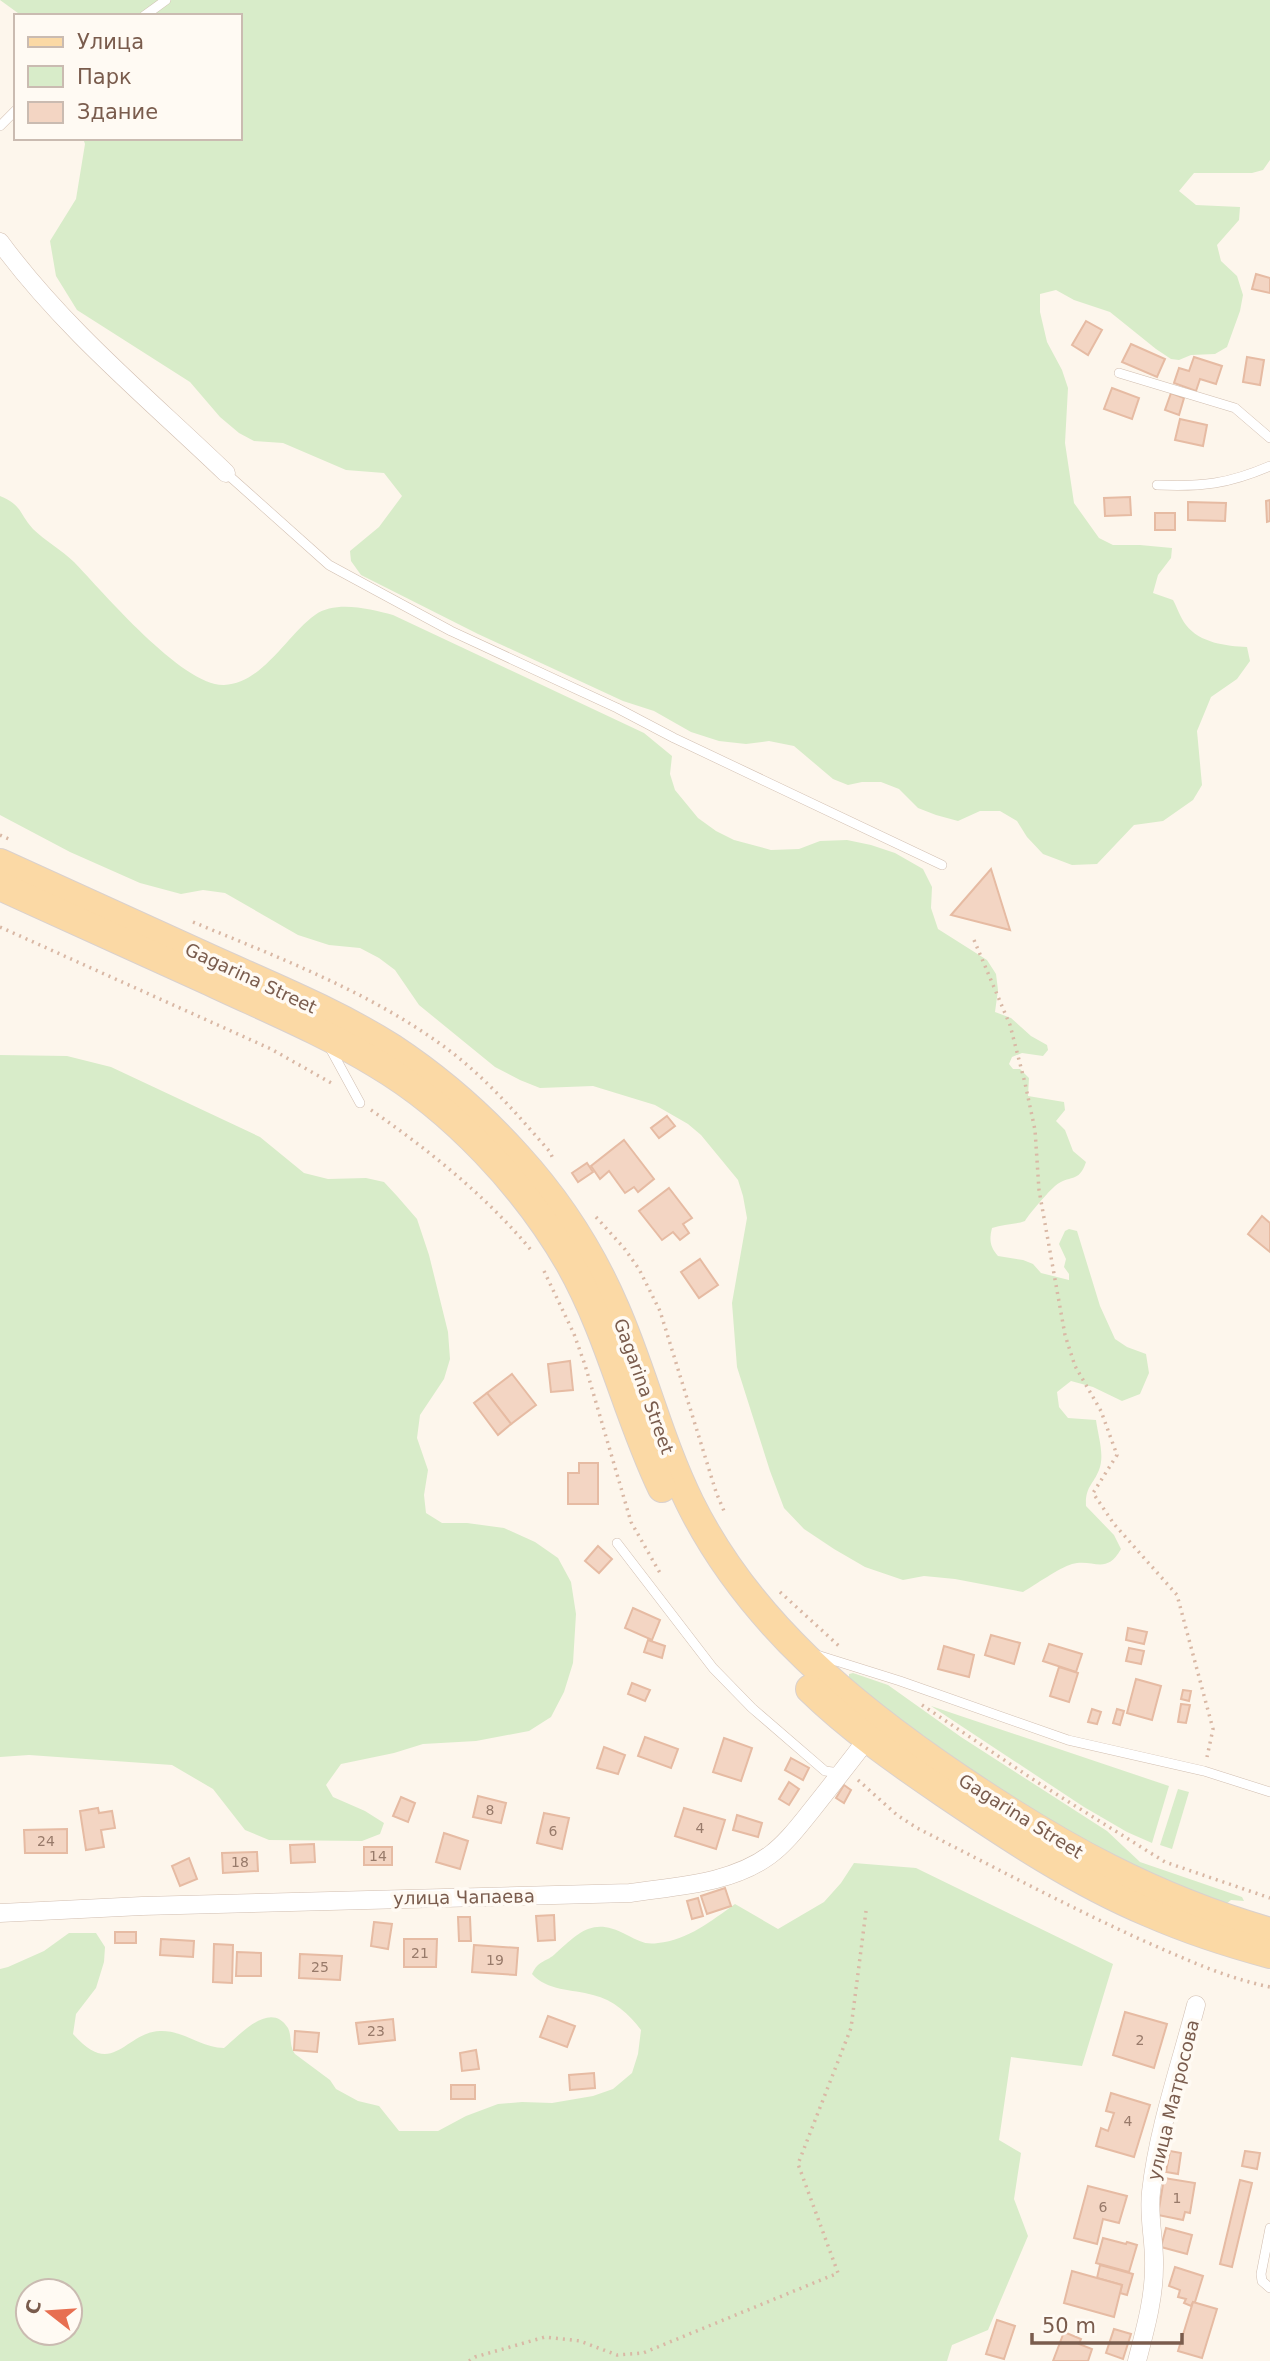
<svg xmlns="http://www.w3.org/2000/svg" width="1270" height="2361" viewBox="0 0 1270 2361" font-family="'DejaVu Sans',sans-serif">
	<rect width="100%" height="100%" fill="#fdf6ec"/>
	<g fill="#d8ecc9" fill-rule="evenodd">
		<path d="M0,0H1270V160L1263,170L1252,173H1194L1179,191L1196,205L1240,207L1239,220L1217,245L1221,261L1237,276L1243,295L1240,311L1227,347L1215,354L1191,355L1179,360L1171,359L1156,349L1110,312L1074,300L1056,290L1040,294V312L1047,342L1062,370L1068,388L1065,443L1074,503L1099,538L1113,545H1140L1172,548L1171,558L1158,575L1153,593L1173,600C1177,607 1180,617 1186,625C1200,643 1226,646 1247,647L1250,661L1237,679L1211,697L1197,731L1202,785L1193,800L1163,821L1134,825L1097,864L1072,865L1043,854L1027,837L1017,821L1000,811H980L958,821L936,815L918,808L899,789L881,782H862L848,785L833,779L794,746L769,741L746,744L719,741L691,732L654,711L623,701L478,634L361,575L351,561L350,551L379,527L402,496L384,473L346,470L283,443L254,441L239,433L220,417L190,382L77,310L56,276L50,241L76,199L85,144L83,138H240V16H22Z"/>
		<path d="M0,496C23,506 18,512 33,529C45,541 62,550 74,562C103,592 182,686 224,685C262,684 287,635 315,615C336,600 370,609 393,615L644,733L672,756L670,774L675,790L698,818L716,831L734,840L771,850L799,849L820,841L847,840L871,845L895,853L923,869L932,887L931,908L938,929L987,960L996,974L998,990L995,1012L1011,1018L1031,1036L1047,1045L1048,1050L1043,1056L1022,1053L1012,1057L1009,1064L1013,1069H1020L1029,1078L1028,1096L1064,1102L1065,1110L1056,1121L1065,1130L1073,1151L1086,1162C1079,1184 1069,1174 1055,1186C1049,1191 1029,1214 1025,1221C1014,1225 1003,1224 992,1228C989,1240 990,1247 998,1256L1023,1260L1033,1264L1041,1273L1069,1280V1274L1064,1267L1066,1259L1059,1244L1065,1231L1069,1229L1077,1231L1100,1306L1115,1339L1127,1347L1146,1354L1149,1373L1140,1394L1122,1401L1093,1387L1071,1381L1057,1392L1059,1407L1068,1418L1096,1420C1098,1436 1105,1455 1099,1470C1093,1485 1085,1487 1086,1506L1114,1535L1121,1549C1106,1576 1093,1558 1072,1564C1059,1568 1035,1585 1023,1592L955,1579L924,1576L903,1580L865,1567L834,1549L804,1529L784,1508L770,1471L737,1367L732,1303L747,1218L743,1196L738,1180L701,1135L688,1124L655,1105L593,1086L540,1088L520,1080L495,1067L419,1005L395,970L379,958L360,948L329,945L298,935L225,893L203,890L181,894L140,883L70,852L0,815Z"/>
		<path d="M0,1055L67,1056L111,1067L260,1137L304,1173L328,1179L366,1178L384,1182L397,1196L417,1219L429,1255L448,1332L450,1359L444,1379L420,1415L417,1438L428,1470L424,1495L426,1513L442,1523H467L504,1528L535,1542L558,1558L571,1582L576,1614L573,1663L564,1692L551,1717L529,1731L476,1741L423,1744L394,1753L341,1764L326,1785L333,1797L365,1811L384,1823L380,1834L362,1841L269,1840L245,1830L213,1789L172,1765L29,1755L0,1757Z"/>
		<path d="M853,1673L888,1685L961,1737L1107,1831L1140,1862L1242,1897L1244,1901L1231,1900L1226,1904C1203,1896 1178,1888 1156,1878C1046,1826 945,1754 849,1680V1674Z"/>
		<path d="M931,1706L1169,1786L1152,1843L1127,1832L1084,1807Z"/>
		<path d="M1178,1789L1189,1792L1172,1849L1160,1845Z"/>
		<path d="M854,1863L916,1868L1113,1964L1082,2066L1011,2057L999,2140L1021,2153L1014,2199L1028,2236L988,2330L952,2345L947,2361H0V1969L8,1967L44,1951L69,1933H96L105,1947L104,1962L96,1988L76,2014L73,2034C113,2080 125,2032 160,2031C183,2030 202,2048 224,2048C239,2036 270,1999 288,2028C292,2036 289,2046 295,2054L330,2080L336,2089L358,2101L379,2106L399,2131H438L466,2116L498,2104L522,2102L552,2103L593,2096L613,2089L632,2073L638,2054L641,2030C629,2014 614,2000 593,1995C572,1989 547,1991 532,1974C539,1959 546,1963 556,1953C581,1931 593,1917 627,1935C639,1941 645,1945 658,1943C688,1940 711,1921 735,1904L778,1929L824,1902L841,1883ZM28,2291H70V2333H28Z"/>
	</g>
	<g fill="#f3d5c3" stroke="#e6bba3" stroke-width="2">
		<path d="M1256,274L1270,278V293L1252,289Z"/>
		<path d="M1086,321L1102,330L1088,355L1072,345Z"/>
		<path d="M1131,344L1165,359L1157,377L1122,362Z"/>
		<path d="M1194,357L1222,366L1216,384L1200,379L1196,391L1174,383L1179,368L1189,371Z"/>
		<path d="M1247,357L1264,360L1260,385L1243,382Z"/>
		<path d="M1112,388L1139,398L1132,419L1104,409Z"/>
		<path d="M1171,393L1184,398L1179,415L1165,410Z"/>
		<path d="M1180,419L1207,425L1203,446L1175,440Z"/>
		<path d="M1130,497L1131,515L1105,516L1104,498Z"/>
		<path d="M1270,500V521L1267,522L1266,501Z"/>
		<path d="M1188,502L1226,503L1225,521L1188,520Z"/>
		<rect x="1155" y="513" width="20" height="17"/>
		<path d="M991,869L1010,930L951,915Z"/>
		<path d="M667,1116L675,1126L659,1138L651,1128Z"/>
		<path d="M624,1140L654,1179L638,1192L634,1187L625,1193L609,1171L600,1179L591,1166Z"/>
		<path d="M587,1163L593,1172L578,1182L572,1173Z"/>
		<path d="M669,1188L692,1218L683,1224L689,1233L680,1240L673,1232L662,1240L639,1211Z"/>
		<path d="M1262,1216L1270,1223V1252L1248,1234Z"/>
		<path d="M700,1259L718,1285L699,1298L681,1272Z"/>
		<path d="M570,1361L573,1390L551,1392L548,1364Z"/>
		<path d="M512,1374L536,1405L511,1424L487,1393Z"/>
		<path d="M487,1393L511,1424L498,1435L474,1403Z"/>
		<path d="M579,1463H598V1504H568V1473H579Z"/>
		<path d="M598,1546L612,1559L599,1573L585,1561Z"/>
		<path d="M633,1608L660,1620L652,1640L625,1628Z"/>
		<path d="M1128,1628L1147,1632L1144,1644L1126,1640Z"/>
		<path d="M991,1635L1020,1643L1014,1664L985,1655Z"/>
		<path d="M648,1640L665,1646L662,1658L644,1652Z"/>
		<path d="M1049,1644L1082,1654L1076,1672L1043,1661Z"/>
		<path d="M944,1646L974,1655L969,1677L938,1669Z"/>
		<path d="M1129,1648L1144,1651L1141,1664L1126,1661Z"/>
		<path d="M1059,1667L1078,1673L1069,1702L1050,1696Z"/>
		<path d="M1136,1679L1161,1686L1152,1720L1127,1713Z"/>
		<path d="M632,1683L650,1690L645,1701L628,1694Z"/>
		<path d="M1183,1690L1191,1691L1189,1701L1181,1699Z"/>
		<path d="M1181,1704L1190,1705L1186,1723L1178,1722Z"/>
		<path d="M1092,1709L1101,1712L1097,1724L1088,1722Z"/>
		<path d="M1117,1709L1124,1711L1120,1725L1113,1723Z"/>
		<path d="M645,1737L678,1749L671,1768L638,1756Z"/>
		<path d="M724,1738L752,1748L741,1781L713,1772Z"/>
		<path d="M604,1747L625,1755L618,1774L597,1768Z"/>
		<path d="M791,1758L809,1768L803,1780L785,1770Z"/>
		<path d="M789,1782L799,1789L789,1805L779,1799Z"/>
		<path d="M844,1785L851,1790L844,1803L836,1798Z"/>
		<path d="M478,1796L506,1803L501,1823L473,1817Z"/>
		<path d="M401,1797L415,1803L408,1822L393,1816Z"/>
		<path d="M98,1808L99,1813L112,1811L115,1828L101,1830L104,1847L86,1850L80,1811Z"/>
		<path d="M684,1808L725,1820L716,1849L675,1836Z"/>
		<path d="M544,1813L569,1818L562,1849L537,1843Z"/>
		<path d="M737,1815L762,1823L758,1837L733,1830Z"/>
		<path d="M67,1829V1853H25L24,1830Z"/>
		<path d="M444,1833L468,1841L460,1869L436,1862Z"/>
		<path d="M314,1844L315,1862L291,1863L290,1845Z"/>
		<rect x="364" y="1847" width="28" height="18"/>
		<path d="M257,1852L258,1871L223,1873L222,1853Z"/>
		<path d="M189,1858L197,1879L180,1886L172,1866Z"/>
		<path d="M725,1888L731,1906L707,1914L701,1896Z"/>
		<path d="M698,1898L703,1916L692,1919L687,1901Z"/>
		<path d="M554,1915L555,1940L538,1941L536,1916Z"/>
		<path d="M458,1917H470L471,1941H459Z"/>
		<path d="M374,1922L392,1924L388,1949L371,1946Z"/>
		<rect x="115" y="1932" width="21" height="11"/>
		<path d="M161,1939L194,1941L193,1957L160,1955Z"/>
		<path d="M404,1939H437L436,1967H404Z"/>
		<path d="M214,1944L233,1945L232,1983L213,1982Z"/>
		<path d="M474,1945L518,1948L516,1975L472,1972Z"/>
		<path d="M237,1952L261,1953V1976H236Z"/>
		<path d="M300,1954L342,1956L340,1980L299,1978Z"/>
		<path d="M1125,2012L1167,2024L1154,2068L1113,2055Z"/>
		<path d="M548,2016L575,2026L567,2047L540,2037Z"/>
		<path d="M393,2019L395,2040L359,2044L356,2023Z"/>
		<path d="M295,2031L319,2033L317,2052L294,2050Z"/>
		<path d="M476,2050L479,2069L462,2071L460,2053Z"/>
		<path d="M594,2073L595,2088L570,2090L569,2075Z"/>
		<rect x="451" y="2085" width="24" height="14"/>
		<path d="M1111,2093L1150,2105L1134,2157L1096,2146L1101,2128L1108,2131L1114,2113L1106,2111Z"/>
		<path d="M1170,2151L1181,2153L1178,2174L1166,2172Z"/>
		<path d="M1245,2151L1260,2153L1257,2169L1242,2166Z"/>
		<path d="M1164,2178L1195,2183L1190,2213L1185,2212L1183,2220L1158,2215Z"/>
		<path d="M1240,2180L1252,2183L1232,2267L1220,2264Z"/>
		<path d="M1088,2186L1127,2196L1119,2223L1103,2219L1097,2244L1074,2238Z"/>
		<path d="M1166,2228L1192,2235L1187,2254L1161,2247Z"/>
		<path d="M1103,2238L1126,2244L1127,2242L1137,2245L1129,2272L1096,2263Z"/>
		<path d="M1100,2265L1133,2274L1127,2295L1120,2293L1122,2285L1097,2278Z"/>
		<path d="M1175,2267L1203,2276L1195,2302H1193L1191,2306L1184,2303L1186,2299L1178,2297L1180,2290L1169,2286Z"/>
		<path d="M1072,2271L1122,2285L1114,2317L1064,2303Z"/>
		<path d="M1193,2302L1217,2309L1202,2358L1178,2351Z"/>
		<path d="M997,2320L1015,2326L1004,2359L986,2354Z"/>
		<path d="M1114,2329L1131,2334L1123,2359L1106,2353Z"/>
		<path d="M1064,2332L1081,2339L1079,2344L1092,2349L1088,2361H1053Z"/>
	</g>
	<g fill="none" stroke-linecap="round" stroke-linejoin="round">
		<defs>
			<g id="lane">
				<path d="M144,16L166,0"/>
				<path d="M0,126L16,110"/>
				<path d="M1119,373L1235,408L1270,438"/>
				<path d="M226,473L329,565L364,584L451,631L617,708L674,738L942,865"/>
				<path d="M1157,485C1202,487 1228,484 1270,466"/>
				<path d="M330,1048L360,1103"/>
				<path d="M617,1543L713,1668L752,1708L825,1771L840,1773"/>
				<path d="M817,1655L900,1681L1068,1740L1204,1771L1270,1792"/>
				<path d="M1270,2228L1261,2274L1262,2281L1270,2288"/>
			</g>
			<g id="street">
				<path d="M0,242C63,328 149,399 226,473"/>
				<path d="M0,1913L142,1906L630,1893C676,1886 731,1884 770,1855C786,1843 798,1827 811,1811C830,1787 849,1763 868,1738"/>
				<path d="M1137,2361C1145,2330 1154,2299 1154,2267C1155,2241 1148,2218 1151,2192C1158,2129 1180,2066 1196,2005"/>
			</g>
			<g id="primary">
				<path d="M0,863C71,895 142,928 213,960C273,987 337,1013 392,1048C439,1079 480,1115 517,1156C558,1201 591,1252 615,1308C643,1372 659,1440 690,1503C749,1622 852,1706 960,1779C1061,1847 1153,1898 1270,1932"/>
				<path d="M0,886C69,917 138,949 207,980C264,1007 323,1031 377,1064C453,1109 526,1187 570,1264C610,1335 627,1415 662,1488"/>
				<path d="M810,1689C850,1728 897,1761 944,1793C1009,1837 1076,1882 1150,1913C1189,1930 1229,1943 1270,1954"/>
			</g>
		</defs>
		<use href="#lane" stroke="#d1beb0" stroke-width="10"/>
		<use href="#street" stroke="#d1beb0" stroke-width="19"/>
		<use href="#primary" stroke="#dad1cd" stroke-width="30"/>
		<g stroke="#d9b8a5" stroke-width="3.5" stroke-dasharray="2 5" stroke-linecap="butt">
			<path d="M0,835L11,840"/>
			<path d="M193,922C277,957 365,990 439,1043C482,1073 516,1113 550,1152L554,1161"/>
			<path d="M0,927L271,1049L333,1084"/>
			<path d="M974,940L1010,1025L1025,1083L1035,1130L1039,1190L1065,1335L1075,1366L1101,1411L1117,1455L1093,1493L1114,1524L1177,1595L1213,1729L1207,1757"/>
			<path d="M371,1110C429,1150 486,1196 531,1250"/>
			<path d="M596,1217L624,1248L639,1269L660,1311L716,1492L724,1511"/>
			<path d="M544,1271L574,1334L585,1365L631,1522L660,1573"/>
			<path d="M780,1592L839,1646"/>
			<path d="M922,1705L1037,1782L1165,1862L1270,1898"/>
			<path d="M858,1780L897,1815L917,1828C992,1866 1067,1906 1144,1941C1185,1959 1226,1978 1270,1987"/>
			<path d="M469,2361L475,2357L545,2337L580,2341L617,2355L643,2353L838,2273L798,2164L851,2028L866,1911"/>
		</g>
		<use href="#lane" stroke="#fff" stroke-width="9"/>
		<use href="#street" stroke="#fff" stroke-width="18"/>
		<use href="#primary" stroke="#fbd9a5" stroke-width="28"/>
	</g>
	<g text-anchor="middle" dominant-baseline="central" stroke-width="7" stroke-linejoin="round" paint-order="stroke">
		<g font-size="14" fill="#987a6a">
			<text x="490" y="1810">8</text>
			<text x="700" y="1828">4</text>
			<text x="553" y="1831">6</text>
			<text x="46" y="1841">24</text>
			<text x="378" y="1856">14</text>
			<text x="240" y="1862">18</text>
			<text x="420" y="1953">21</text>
			<text x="495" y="1960">19</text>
			<text x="320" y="1967">25</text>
			<text x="376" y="2031">23</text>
			<text x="1140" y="2040">2</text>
			<text x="1128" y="2121">4</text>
			<text x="1177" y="2198">1</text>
			<text x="1103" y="2207">6</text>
		</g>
		<g font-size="18" fill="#7a5c4d" stroke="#fffaf3">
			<text transform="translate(251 978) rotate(25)">Gagarina Street</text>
			<text transform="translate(644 1386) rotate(70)">Gagarina Street</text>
			<text transform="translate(1021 1816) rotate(32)">Gagarina Street</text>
			<text transform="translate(464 1897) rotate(-1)">улица Чапаева</text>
			<text transform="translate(1173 2100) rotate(-76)">улица Матросова</text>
		</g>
	</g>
	<rect x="14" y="14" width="228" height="126" fill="#fffaf3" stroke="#cabbb1" stroke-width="2"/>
	<rect x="28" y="37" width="35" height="10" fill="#fbd9a5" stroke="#cabbb1" stroke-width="2"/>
	<text x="77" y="49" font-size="21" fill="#7a5c4d">Улица</text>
	<rect x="28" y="66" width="35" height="21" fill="#d8ecc9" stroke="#cabbb1" stroke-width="2"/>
	<text x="77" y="84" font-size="21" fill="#7a5c4d">Парк</text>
	<rect x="28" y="102" width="35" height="21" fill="#f3d5c3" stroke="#cabbb1" stroke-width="2"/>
	<text x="77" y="119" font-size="21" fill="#7a5c4d">Здание</text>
	<g transform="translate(49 2312) rotate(287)"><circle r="33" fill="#fffaf3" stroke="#cabbb1" stroke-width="2"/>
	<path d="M0-5L12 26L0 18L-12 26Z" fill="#e76f51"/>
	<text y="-10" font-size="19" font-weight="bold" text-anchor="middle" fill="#7a5c4d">С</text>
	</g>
	<path d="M1032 2333v10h150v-10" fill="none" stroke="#7a5c4d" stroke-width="3.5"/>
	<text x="1042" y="2333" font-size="21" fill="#7a5c4d" stroke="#fffaf3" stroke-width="5" paint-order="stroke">50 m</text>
</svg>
